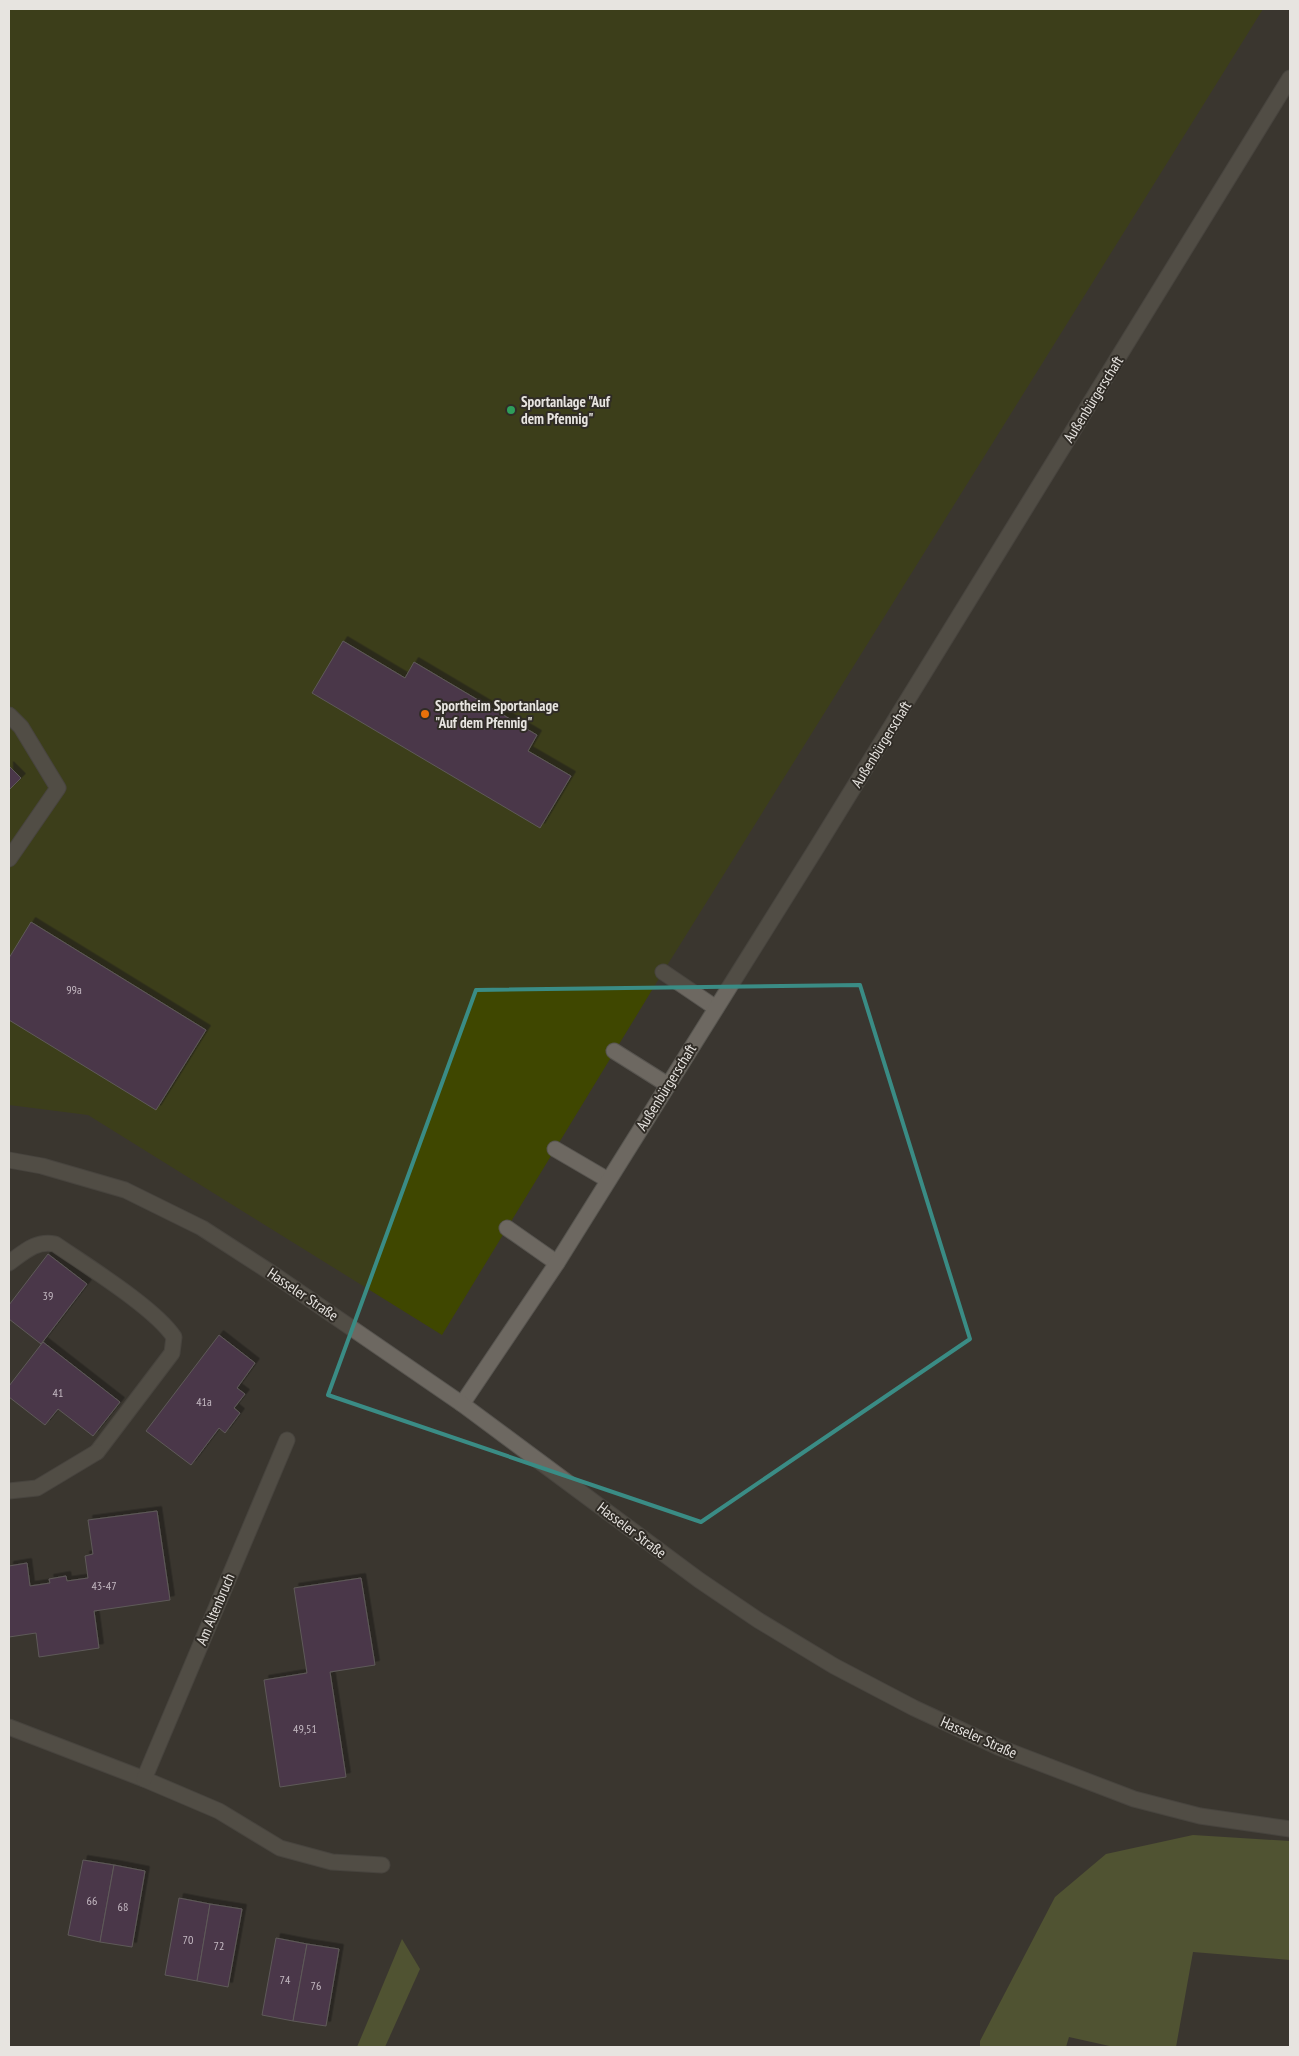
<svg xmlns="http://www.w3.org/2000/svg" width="1299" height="2056" viewBox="0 0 1299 2056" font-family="'PT Sans Narrow',sans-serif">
	<defs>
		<filter id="shadow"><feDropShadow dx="4.5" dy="-4.5" stdDeviation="0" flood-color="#0009"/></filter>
	</defs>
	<rect width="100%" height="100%" fill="#3a3630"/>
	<path fill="#3f4700" d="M9,9H1263L663,972L442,1335L88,1115L9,1105Z"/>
	<g fill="#6b7535">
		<path d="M1193,1835L1290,1841V1960L1193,1952L1176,2047H1114L1069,2037L1066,2047H980V2041L1055,1897L1106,1854Z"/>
		<path d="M402,1939L420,1969L385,2047H357Z"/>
	</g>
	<g fill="#5d3767" stroke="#8a848b" filter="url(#shadow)">
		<path d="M343,641L405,678L414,662L537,735L528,751L571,776L540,828L312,693Z"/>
		<path d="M9,766L21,778L9,790Z"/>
		<path d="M31,922L206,1030L156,1110L9,1020V958Z"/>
		<path d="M48,1254L87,1284L41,1344L9,1319V1305Z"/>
		<path d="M219,1335L255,1363L237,1388L245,1394L234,1408L240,1413L225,1433L219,1428L191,1465L146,1431Z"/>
		<path d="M43,1342L120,1402L93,1436L58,1409L45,1425L9,1397V1386Z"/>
		<path d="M157,1511L170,1600L94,1611L99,1648L39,1657L36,1633L9,1637V1566L27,1563L30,1586L50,1583L49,1579L66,1576L67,1581L88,1578L85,1556L93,1554L88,1520Z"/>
		<path d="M361,1578L375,1665L330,1672L346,1777L280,1787L264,1680L307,1673L294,1588Z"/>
		<path d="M83,1860L114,1865L100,1942L68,1935Z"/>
		<path d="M114,1865L145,1871L132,1947L100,1942Z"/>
		<path d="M179,1898L210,1904L197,1981L165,1975Z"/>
		<path d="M210,1904L242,1909L228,1987L197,1981Z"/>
		<path d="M276,1938L307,1944L293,2021L262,2015Z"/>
		<path d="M307,1944L339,1949L326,2026L293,2021Z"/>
	</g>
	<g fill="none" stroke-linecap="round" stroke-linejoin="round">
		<defs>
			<g id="lane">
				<path d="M9,715L21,727L58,788L9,859"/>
				<path d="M663,972L716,1008"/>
				<path d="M614,1051L668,1085"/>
				<path d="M555,1149L608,1180"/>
				<path d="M507,1228L557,1263"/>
				<path d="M9,1263C24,1252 36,1240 55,1244C87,1266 155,1308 174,1337L172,1353L97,1452"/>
			</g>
			<g id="street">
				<path d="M462,1404L557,1263L817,847L1290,78"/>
				<path d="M9,1491L37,1488L97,1452"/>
				<path d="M9,1727L144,1779L219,1811L280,1848L332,1862L382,1865"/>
				<path d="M144,1779L287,1440"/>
			</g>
			<path id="secondary" d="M9,1160L42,1166L125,1190L202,1228L273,1274L462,1404L699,1580L758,1620L834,1666L914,1708L998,1747L1134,1799L1200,1816L1290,1829"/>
		</defs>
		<use href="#lane" stroke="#585550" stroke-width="17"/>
		<use href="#street" stroke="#585550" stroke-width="17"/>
		<use href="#secondary" stroke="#585550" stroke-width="17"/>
		<use href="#lane" stroke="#6d6861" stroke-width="15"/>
		<use href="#street" stroke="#6d6861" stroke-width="15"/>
		<use href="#secondary" stroke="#6d6861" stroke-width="15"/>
	</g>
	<path d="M0 0H1299V2056H0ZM860,985L970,1339L701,1522L328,1395L476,990Z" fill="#3a3630" fill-opacity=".55" fill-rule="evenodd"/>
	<path fill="none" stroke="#3a8c85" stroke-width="4" stroke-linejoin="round" d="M860,985L970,1339L701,1522L328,1395L476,990Z"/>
	<circle fill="#2e9e5b" stroke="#302c26" stroke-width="2" cx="511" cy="410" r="5"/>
	<circle fill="#e8710a" stroke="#302c26" stroke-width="2" cx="425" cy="714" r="5"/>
	<g text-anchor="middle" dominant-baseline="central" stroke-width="4" stroke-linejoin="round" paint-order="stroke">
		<g font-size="12" fill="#c4b9c2">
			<text x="74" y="989">99a</text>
			<text x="48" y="1295">39</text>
			<text x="58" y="1392">41</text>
			<text x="204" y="1401">41a</text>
			<text x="104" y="1585">43-47</text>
			<text x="305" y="1728">49,51</text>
			<text x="92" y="1900">66</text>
			<text x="123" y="1906">68</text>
			<text x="188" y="1939">70</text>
			<text x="219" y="1945">72</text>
			<text x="285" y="1979">74</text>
			<text x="316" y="1985">76</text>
		</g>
		<g font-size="15" fill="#e7e4e0" stroke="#302c26">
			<text transform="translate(1093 399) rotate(-58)">Außenbürgerschaft</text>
			<text transform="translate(881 744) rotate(-58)">Außenbürgerschaft</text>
			<text transform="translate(666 1087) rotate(-58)">Außenbürgerschaft</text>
			<text transform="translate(303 1294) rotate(34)">Hasseler Straße</text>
			<text transform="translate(632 1530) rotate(37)">Hasseler Straße</text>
			<text transform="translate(215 1609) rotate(-67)">Am Altenbruch</text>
			<text transform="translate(979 1737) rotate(24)">Hasseler Straße</text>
		</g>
		<g font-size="15" font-weight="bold" fill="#e7e4e0" stroke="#302c26" text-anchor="start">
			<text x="521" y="401">Sportanlage "Auf<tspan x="521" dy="17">dem Pfennig"</tspan></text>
			<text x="435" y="705">Sportheim Sportanlage<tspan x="435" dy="17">"Auf dem Pfennig"</tspan></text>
		</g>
	</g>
	<rect width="1299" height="2056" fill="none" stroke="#e7e4e0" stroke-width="20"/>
</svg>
